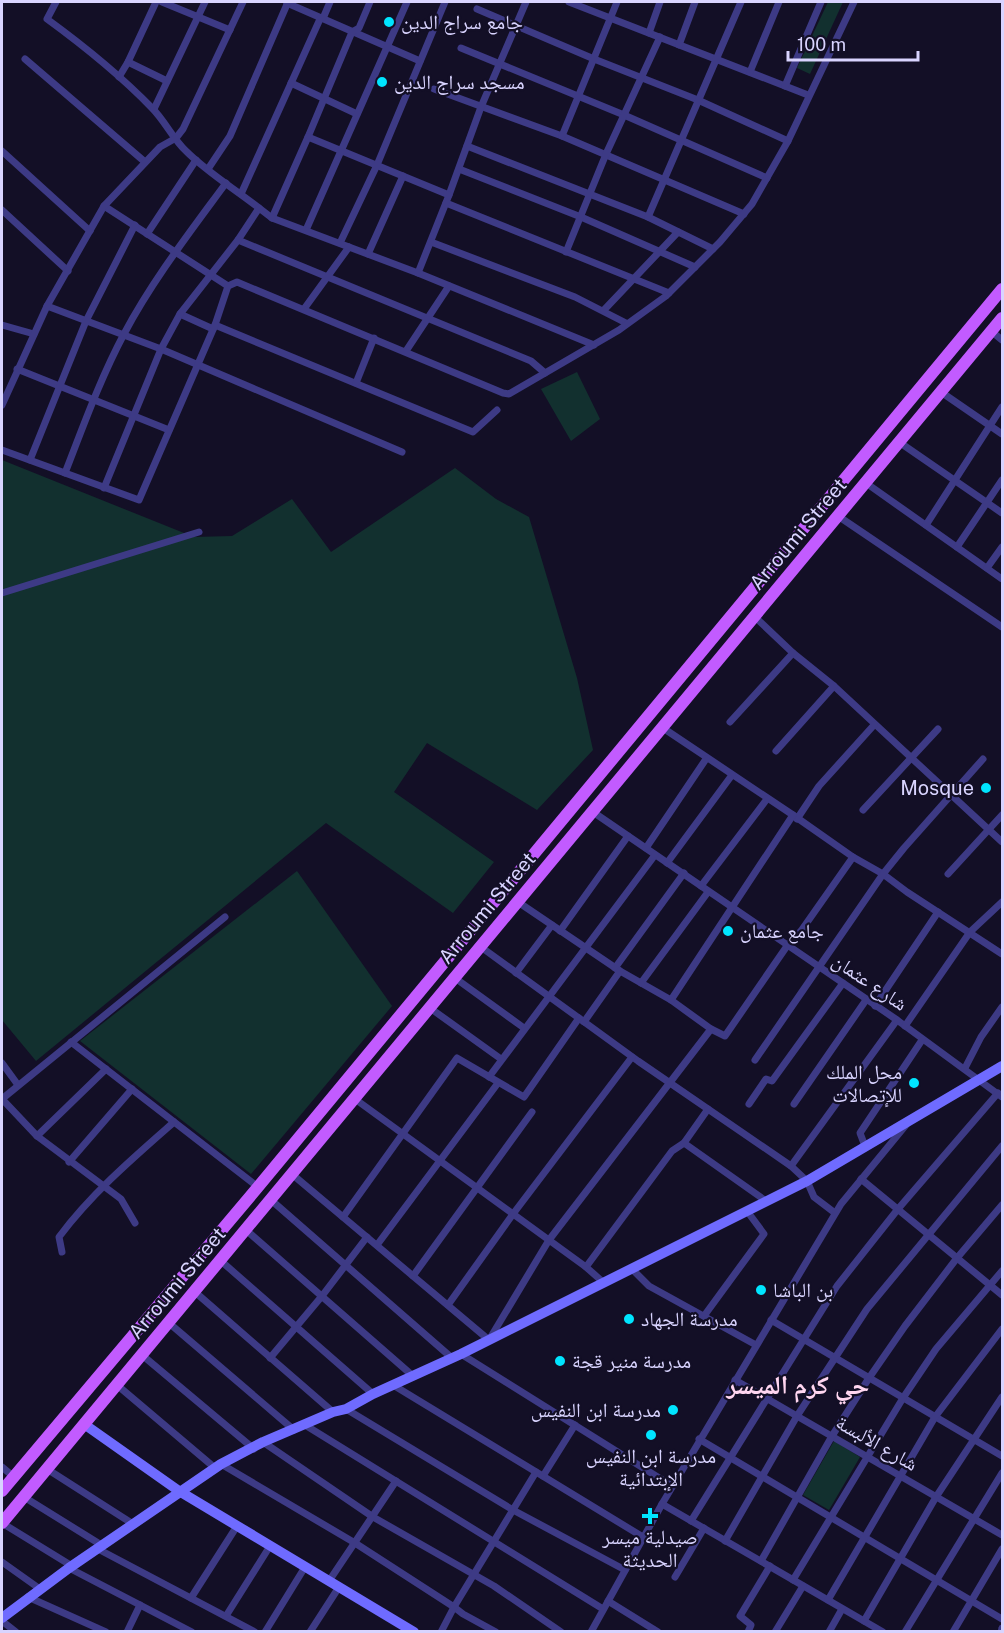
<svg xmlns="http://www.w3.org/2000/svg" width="1004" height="1633" viewBox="0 0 1004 1633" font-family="'Public Sans','Noto Naskh Arabic',sans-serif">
	<rect width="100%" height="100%" fill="#130f26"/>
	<g fill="#12302f">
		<path d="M828,2H843L810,74L797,68Z"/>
		<path d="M577,372L600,419L571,441L541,389Z"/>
		<path d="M2,460L194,537L232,536L292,499L331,552L455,468L496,499L529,517L577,678L593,750L537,810L427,743L394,792L494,862L453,913L326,823L36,1061L2,1020Z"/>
		<path d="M297,871L392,1006L251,1174L80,1041Z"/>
		<path d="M834,1441L860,1457L829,1510L803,1495Z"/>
	</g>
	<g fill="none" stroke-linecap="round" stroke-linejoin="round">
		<g stroke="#3d3a85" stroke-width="7">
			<path d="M56,2L47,19C84,46 120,75 152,108C165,121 173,139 186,151C208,173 235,189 259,208"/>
			<path d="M162,2L230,30"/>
			<path d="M569,2L808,95"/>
			<path d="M287,3L420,61"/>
			<path d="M477,9L594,59L698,100L788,141"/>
			<path d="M649,33L660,2"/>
			<path d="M679,45L695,2"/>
			<path d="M461,48L624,115L767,178"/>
			<path d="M25,59L145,162"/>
			<path d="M128,62L167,81"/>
			<path d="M750,72L779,2"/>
			<path d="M119,77L128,62L156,2"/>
			<path d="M291,83L357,114"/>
			<path d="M785,86L821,2"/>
			<path d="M434,89L562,136L744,214"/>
			<path d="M154,109L205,2"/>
			<path d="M562,136L617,2"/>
			<path d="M308,137L352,32L359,28L370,2"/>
			<path d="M467,146L648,217L713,249"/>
			<path d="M2,151L90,231"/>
			<path d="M208,169L230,136L288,2"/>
			<path d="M459,169L581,217L695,267"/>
			<path d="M241,194L320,19L324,16L330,2"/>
			<path d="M449,195L481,107L526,2"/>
			<path d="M446,203L669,293"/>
			<path d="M104,206L228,286"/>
			<path d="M2,210L68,271"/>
			<path d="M648,217L741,2"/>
			<path d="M272,218L308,137L449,195L418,273"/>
			<path d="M306,230L407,2"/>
			<path d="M147,234L196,160"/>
			<path d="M238,240L531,361L545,373"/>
			<path d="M431,242L575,297L626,323"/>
			<path d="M340,243L377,165L445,2"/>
			<path d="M566,252L606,154L660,37"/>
			<path d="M368,254L403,176"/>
			<path d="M47,306L161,349L402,452"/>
			<path d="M304,309L349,247"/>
			<path d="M604,310L678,232"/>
			<path d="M180,314L213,329"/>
			<path d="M2,325L34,334"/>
			<path d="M215,325L473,432L497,410"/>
			<path d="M991,331L1002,340"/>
			<path d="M406,351L449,286"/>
			<path d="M17,369L169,430"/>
			<path d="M356,383L374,338"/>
			<path d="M941,392L1002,434"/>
			<path d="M2,405L47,306L104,206L160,147L176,138L183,129L243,2"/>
			<path d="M899,442L1002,513"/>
			<path d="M2,450L139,500L215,325L228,286L237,282L503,393L509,394L619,330L666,296L720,242L752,204L788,141L854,2"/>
			<path d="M30,460L86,321L135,225"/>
			<path d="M65,473C83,427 100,379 124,334C152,281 190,232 226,183"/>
			<path d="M866,483L1002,579"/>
			<path d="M104,488L161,349L180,314L238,240L259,208L272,218L418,273L594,345"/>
			<path d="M838,516L1002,627"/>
			<path d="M926,525L1002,407"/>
			<path d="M957,547L1002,480"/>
			<path d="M987,568L1002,547"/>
			<path d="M2,593L199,532"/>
			<path d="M755,617L793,653L834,686L1002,842"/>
			<path d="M730,722L793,653"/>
			<path d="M663,728L793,815L853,857L883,874L907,892L1002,954"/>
			<path d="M776,751L834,686"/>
			<path d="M863,810L938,729"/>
			<path d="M593,812L897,1020L1002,1097"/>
			<path d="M797,819L819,786L874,725"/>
			<path d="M646,848L706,759"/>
			<path d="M667,863L732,775"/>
			<path d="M948,874L1002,815"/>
			<path d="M701,886L767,799"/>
			<path d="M518,902L620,971L671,1000L711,1029L725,1036L787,946L801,931L853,857"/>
			<path d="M560,931L628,836"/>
			<path d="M481,947L638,1061L791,1166L807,1181L814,1197L835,1213"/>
			<path d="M615,968L684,873"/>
			<path d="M516,973L552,925"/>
			<path d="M455,978L524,1028"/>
			<path d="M641,983L708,892"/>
			<path d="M671,1000L793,815"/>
			<path d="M875,1006L938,912"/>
			<path d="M430,1008L501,1059"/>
			<path d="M584,1022L620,971"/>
			<path d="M905,1026L970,932L1002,902"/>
			<path d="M71,1042L258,1187"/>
			<path d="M755,1060L883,874L904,848L983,759"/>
			<path d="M2,1063L18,1085"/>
			<path d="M965,1068L981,1037L1002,1007"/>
			<path d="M489,1077L655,855"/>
			<path d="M2,1099L225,917"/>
			<path d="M2,1099L37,1136L121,1199L135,1223"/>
			<path d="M355,1099L586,1267L604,1283"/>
			<path d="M749,1104L766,1079L772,1081L843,983"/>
			<path d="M794,1104L866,1000"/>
			<path d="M37,1136L106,1069"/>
			<path d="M684,1143L766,1201"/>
			<path d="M865,1146L860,1133L922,1040"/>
			<path d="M69,1162L132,1089"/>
			<path d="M791,1166L897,1020"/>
			<path d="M293,1175L489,1340L549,1240L711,1029"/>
			<path d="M861,1179L1002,1295"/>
			<path d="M271,1200L452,1358"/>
			<path d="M343,1217L457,1058L524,1097L579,1018"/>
			<path d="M246,1230L413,1376"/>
			<path d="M377,1245L498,1083"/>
			<path d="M62,1252L59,1237C92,1193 133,1158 174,1122"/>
			<path d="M221,1261L373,1394"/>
			<path d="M586,1267L672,1151L684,1143L708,1109"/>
			<path d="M632,1269L649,1286L756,1345"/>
			<path d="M413,1276L532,1112"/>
			<path d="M195,1292L333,1412"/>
			<path d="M448,1305L513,1214L632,1057"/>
			<path d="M704,1316L764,1234L747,1211"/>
			<path d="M771,1320L1002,1456"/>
			<path d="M169,1323L294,1430"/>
			<path d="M461,1354L672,1486"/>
			<path d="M142,1355L254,1449"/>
			<path d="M270,1358L322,1296L367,1237"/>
			<path d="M735,1380L1002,1535"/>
			<path d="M117,1385L215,1468"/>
			<path d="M393,1385L643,1537"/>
			<path d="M346,1409L513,1510L625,1570"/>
			<path d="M305,1425L603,1609"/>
			<path d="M699,1439L1002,1619"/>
			<path d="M263,1442L373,1517L494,1586L561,1632"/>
			<path d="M221,1464L355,1543L454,1607L463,1614L496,1632"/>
			<path d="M2,1467L14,1477"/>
			<path d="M47,1469L133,1524"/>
			<path d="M543,1476L575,1425"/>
			<path d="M24,1497L103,1546"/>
			<path d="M662,1504L883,1632"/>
			<path d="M691,1521L837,1286L898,1209L998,1093"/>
			<path d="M2,1523L72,1566"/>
			<path d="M725,1541L797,1416L867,1309L1002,1146"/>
			<path d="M98,1549L255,1632"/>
			<path d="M761,1561L832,1436L869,1378L905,1326L957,1258L1002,1205"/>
			<path d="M2,1562L40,1589"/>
			<path d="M69,1568L192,1632"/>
			<path d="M675,1577L704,1528"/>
			<path d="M793,1580L903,1398L936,1349L1002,1271"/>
			<path d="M329,1581L396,1481"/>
			<path d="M28,1597L106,1632"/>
			<path d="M191,1598L237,1526"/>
			<path d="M828,1600L935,1417L1002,1329"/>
			<path d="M608,1601L658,1632"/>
			<path d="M226,1616L270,1546"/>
			<path d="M2,1621L16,1632"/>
			<path d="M864,1621L936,1497L1002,1397"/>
			<path d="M127,1632L140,1605"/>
			<path d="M265,1632L305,1567"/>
			<path d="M310,1632L339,1587"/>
			<path d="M441,1632L454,1607L536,1472"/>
			<path d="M591,1632L662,1504L841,1204L906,1125"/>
			<path d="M748,1632L751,1625L740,1616L770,1566"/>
			<path d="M775,1632L803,1586"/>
			<path d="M829,1632L842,1609"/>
			<path d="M905,1632L1002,1473"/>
			<path d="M953,1632L1002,1549"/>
			<path d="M1001,1632L1002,1628"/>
		</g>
		<g stroke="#6f6bff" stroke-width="10">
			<path d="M84,1424L179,1491L414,1632"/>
			<path d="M2,1618L69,1568L221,1464L263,1442L333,1412L346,1409L373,1394L461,1354L807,1181L1002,1066"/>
		</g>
		<g stroke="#c25bff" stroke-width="12">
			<path d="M2,1491L258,1187L1002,289"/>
			<path d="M2,1523L1002,318"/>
		</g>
	</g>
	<g fill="#00e5ff" stroke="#130f26" stroke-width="2">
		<circle cx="389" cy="22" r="6"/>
		<circle cx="382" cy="82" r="6"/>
		<circle cx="986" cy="788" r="6"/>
		<circle cx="728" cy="931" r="6"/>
		<circle cx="914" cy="1083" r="6"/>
		<circle cx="761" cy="1290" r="6"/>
		<circle cx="629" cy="1319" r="6"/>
		<circle cx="560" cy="1361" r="6"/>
		<circle cx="673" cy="1410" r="6"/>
		<circle cx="651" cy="1435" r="6"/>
		<path d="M647 1507h6v6h6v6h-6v6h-6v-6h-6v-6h6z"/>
	</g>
	<g text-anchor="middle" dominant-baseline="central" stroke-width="4.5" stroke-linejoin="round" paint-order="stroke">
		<g font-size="20" fill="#d9d4ff" stroke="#130f26" text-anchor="start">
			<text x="401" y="22">جامع سراج الدين</text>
			<text x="394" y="82">مسجد سراج الدين</text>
			<text x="974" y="788" text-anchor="end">Mosque</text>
			<text x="740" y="931">جامع عثمان</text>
			<text x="902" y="1072" text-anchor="end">محل الملك<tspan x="902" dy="23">للإتصالات</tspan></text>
			<text x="773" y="1290">بن الباشا</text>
			<text x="641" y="1319">مدرسة الجهاد</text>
			<text x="572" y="1361">مدرسة منير قجة</text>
			<text x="661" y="1410" text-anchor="end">مدرسة ابن النفيس</text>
			<text x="651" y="1456" text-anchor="middle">مدرسة ابن النفيس<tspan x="651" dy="23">الإبتدائية</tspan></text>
			<text x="650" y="1537" text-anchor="middle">صيدلية ميسر<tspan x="650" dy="23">الحديثة</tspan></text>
		</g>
		<g font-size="20" fill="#d9d4ff" stroke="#130f26">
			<text transform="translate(798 534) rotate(-50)">Arroumi Street</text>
			<text transform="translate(487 908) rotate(-50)">Arroumi Street</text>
			<text transform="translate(870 982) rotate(34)">شارع عثمان</text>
			<text transform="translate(177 1283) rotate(-50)">Arroumi Street</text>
			<text transform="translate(877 1443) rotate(30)">شارع الألبسة</text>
		</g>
		<g font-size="26" font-weight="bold" fill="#ffd6f0" stroke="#130f26">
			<text x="798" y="1384">حي كرم الميسر</text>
		</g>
	</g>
	<rect width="1004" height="1633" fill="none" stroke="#d9d4ff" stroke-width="6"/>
	<path d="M788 51v9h130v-9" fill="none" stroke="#d9d4ff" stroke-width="3"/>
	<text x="797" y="51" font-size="18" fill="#d9d4ff" stroke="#130f26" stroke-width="4.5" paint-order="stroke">100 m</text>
</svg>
